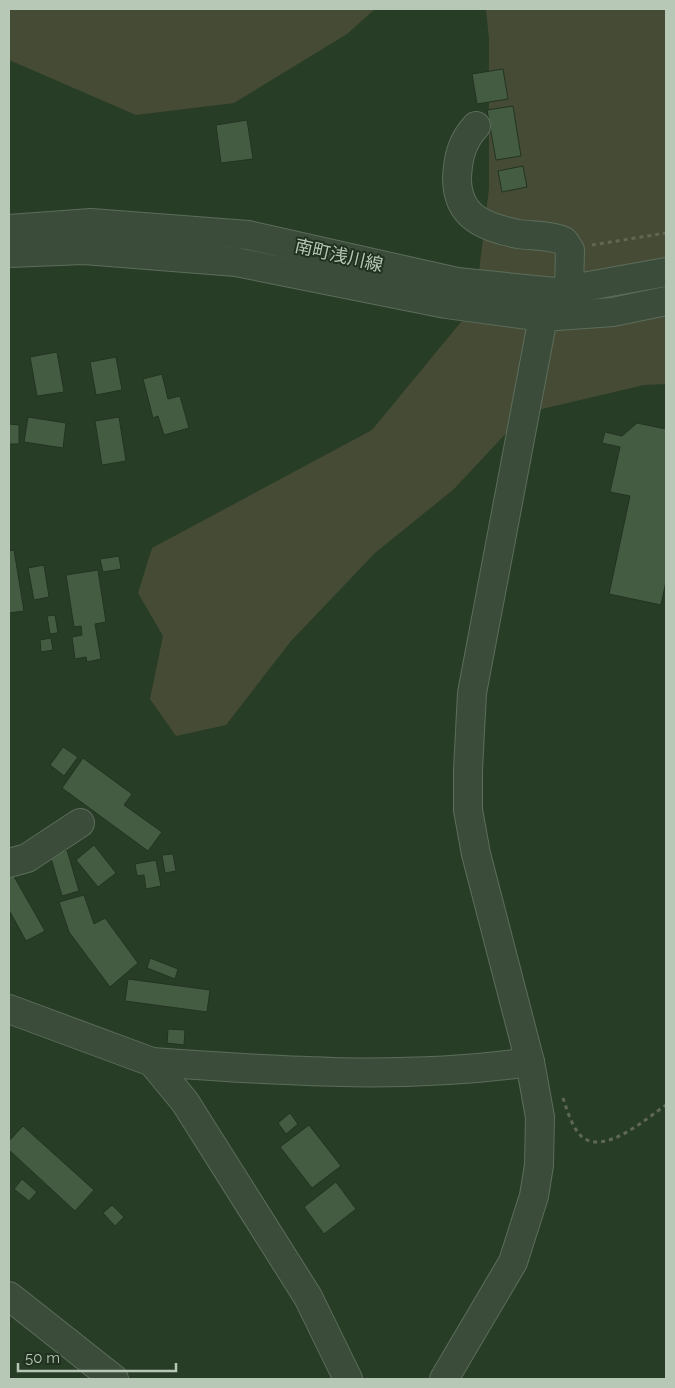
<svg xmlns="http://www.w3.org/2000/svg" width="675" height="1388" viewBox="0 0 675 1388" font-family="Raleway,'Noto Sans JP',sans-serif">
	<rect width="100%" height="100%" fill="#283d26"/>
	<g fill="#464b35">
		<path d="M9,9H375L347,34L234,103L136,115L9,60Z"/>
		<path d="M486,9H666V384L644,385L525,413L454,489L375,553L291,641L226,725L176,736L150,699L163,636L138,593L152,548L372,430L475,305L489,188V39Z"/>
	</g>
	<g fill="#445c42" stroke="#223421">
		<path d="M503,69L508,99L477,104L472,74Z"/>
		<path d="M513,106L521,156L496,160L487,110Z"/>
		<path d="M247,120L253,159L221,163L216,125Z"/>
		<path d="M523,166L527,187L502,192L498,171Z"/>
		<path d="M57,352L64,392L37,396L30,357Z"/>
		<path d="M116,357L122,390L96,395L90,362Z"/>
		<path d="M162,374L168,399L180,396L189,428L164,435L158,416L153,418L143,379Z"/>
		<path d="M28,417L66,423L63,448L24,442Z"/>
		<path d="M119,417L126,461L102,465L95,421Z"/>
		<path d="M637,423L666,429V581L661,605L609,594L630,496L610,492L620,447L602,443L605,432L622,436Z"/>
		<path d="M9,424L19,425V444H9Z"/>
		<path d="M14,550L24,611L9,613V551Z"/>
		<path d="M119,556L121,569L103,572L100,559Z"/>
		<path d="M44,565L49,597L34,600L28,568Z"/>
		<path d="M98,570L106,622L95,624L101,659L87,662L86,657L75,659L72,637L82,635L81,626L74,627L66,575Z"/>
		<path d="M55,615L58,633L50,634L47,616Z"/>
		<path d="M51,638L53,650L41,652L40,640Z"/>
		<path d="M63,747L78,757L64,776L50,765Z"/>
		<path d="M83,758L132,794L124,805L162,832L148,851L62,788Z"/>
		<path d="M94,845L116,873L98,887L76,860Z"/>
		<path d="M67,850L79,891L62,896L50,855Z"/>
		<path d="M173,854L176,871L165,873L162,855Z"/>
		<path d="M156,860L161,886L146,889L144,875L137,876L135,864Z"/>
		<path d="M12,873L45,931L26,941L9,910V876Z"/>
		<path d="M84,895L94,924L105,918L138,963L110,987L69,932L59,902Z"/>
		<path d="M150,958L178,969L175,979L147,968Z"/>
		<path d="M128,979L210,990L207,1012L125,1001Z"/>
		<path d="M168,1029L185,1030L184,1045L167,1043Z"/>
		<path d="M290,1113L298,1124L286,1134L278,1123Z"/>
		<path d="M309,1125L341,1166L312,1188L280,1147Z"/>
		<path d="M23,1126L94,1190L75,1211L9,1150V1141Z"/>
		<path d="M22,1179L37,1192L29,1201L14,1189Z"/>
		<path d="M336,1182L356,1209L324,1234L304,1207Z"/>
		<path d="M112,1205L124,1217L115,1226L103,1213Z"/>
	</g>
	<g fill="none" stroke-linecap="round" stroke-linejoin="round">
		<defs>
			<g id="minor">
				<path d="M476,126C462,141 458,157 457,178C457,217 484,227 518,234C533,236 550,235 564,241L570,250L569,290"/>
				<path d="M9,229L91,223L248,235L457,282L555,292L666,272"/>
				<path d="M9,253L84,250L236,262L446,304L543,317L613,312L666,301"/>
				<path d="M9,863L27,858L80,823"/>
				<path d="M9,1009L152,1062L185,1102L308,1297L348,1379"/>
				<path d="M152,1062C278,1071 405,1080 530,1062"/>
				<path d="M9,1296L114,1379"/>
				<path d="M444,1379L513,1262L534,1196L539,1165L540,1117L530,1062L476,854L468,810V770L472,693L543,317"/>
			</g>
		</defs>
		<use href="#minor" stroke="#5c6d5b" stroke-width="30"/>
		<g stroke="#5e6854" stroke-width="3" stroke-dasharray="4 4" stroke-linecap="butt">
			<path d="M592,245L666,233"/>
			<path d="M563,1098C567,1110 572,1127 581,1136C604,1157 648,1117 666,1105"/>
		</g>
		<use href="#minor" stroke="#3b4d3a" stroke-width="28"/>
	</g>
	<g text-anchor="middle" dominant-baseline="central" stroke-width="4" stroke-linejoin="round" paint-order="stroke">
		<g font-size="18" fill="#b7c8b6" stroke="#20321f">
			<text transform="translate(339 255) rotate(13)">南町浅川線</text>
		</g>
	</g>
	<rect width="675" height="1388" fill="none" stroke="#b7c8b6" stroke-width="20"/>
	<path d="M18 1363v8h158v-8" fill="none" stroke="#b7c8b6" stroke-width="2.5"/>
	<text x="25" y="1363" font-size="15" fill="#b7c8b6" stroke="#20321f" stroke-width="4" paint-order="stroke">50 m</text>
</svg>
